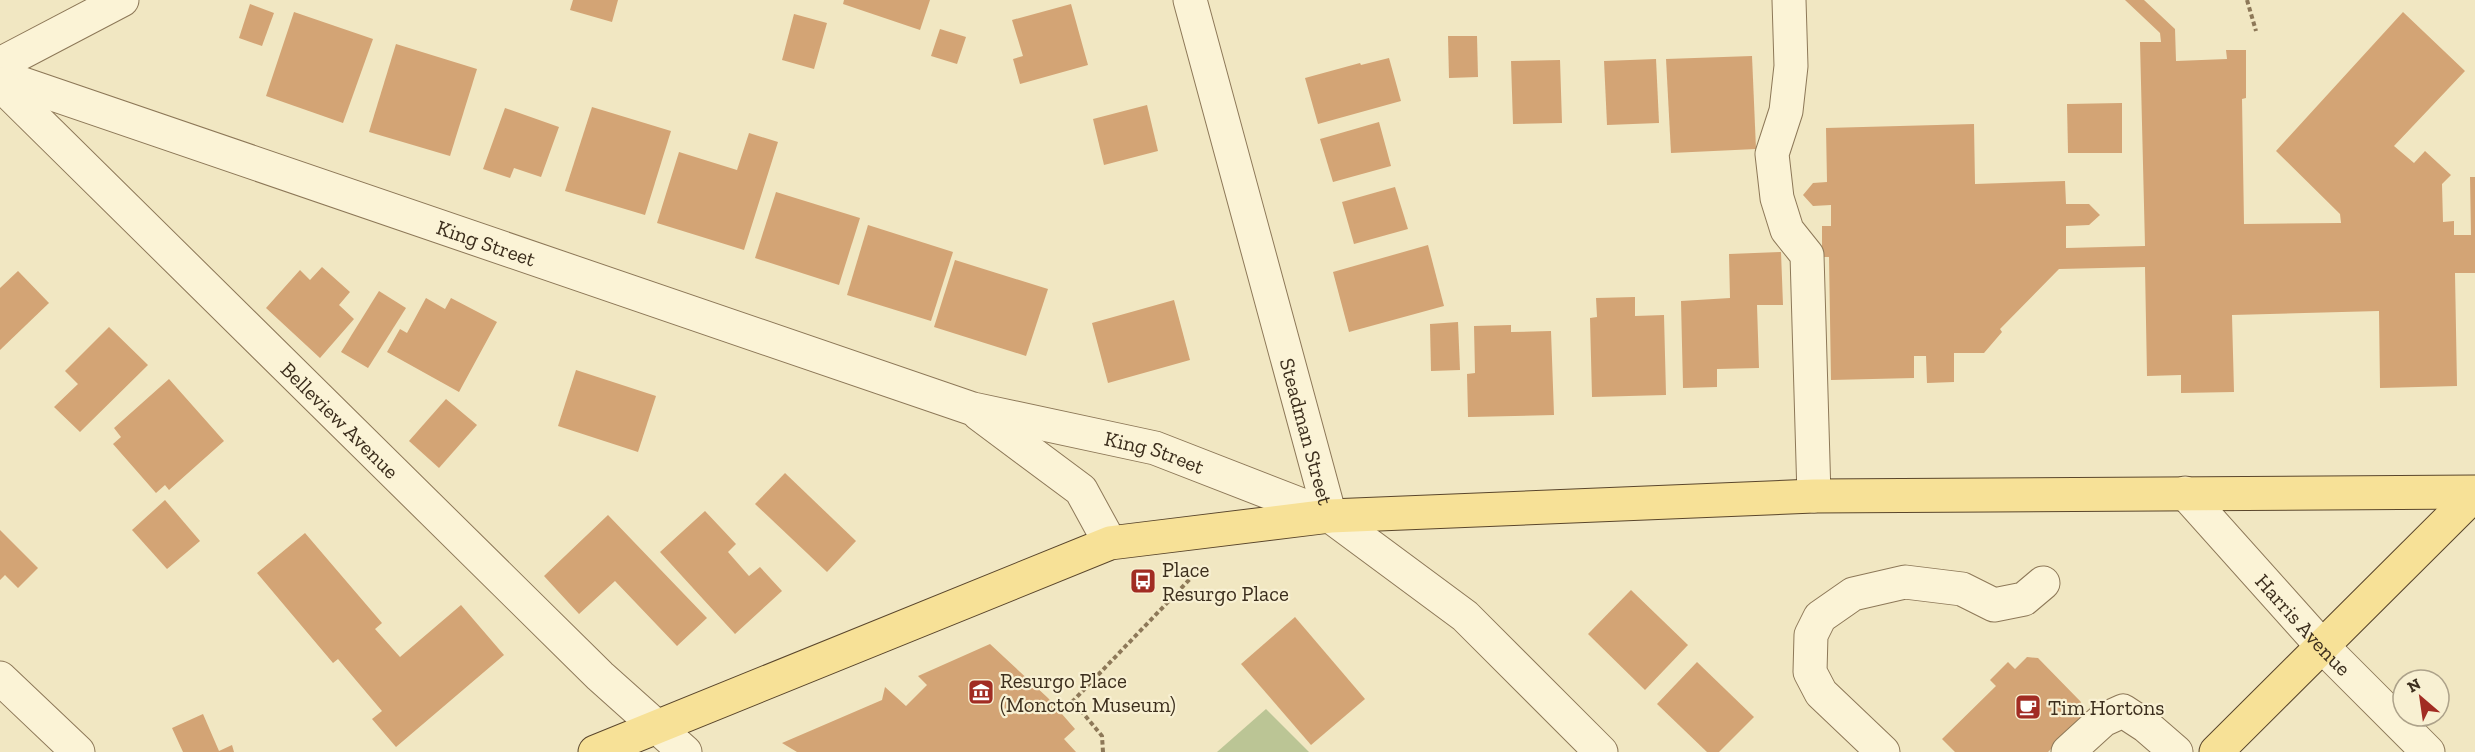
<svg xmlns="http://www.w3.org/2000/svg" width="2475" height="752" viewBox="0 0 2475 752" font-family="'Zilla Slab',serif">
	<rect width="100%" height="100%" fill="#f1e7c2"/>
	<path fill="#bbc595" d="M1266,709L1309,752H1217Z"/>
	<g fill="#d3a475">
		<path d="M573,0H618L612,22L570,10Z"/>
		<path d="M844,0H930L920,30L843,4Z"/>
		<path d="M2125,0H2144L2175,29L2176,61L2227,59L2226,50H2246V98L2242,99L2244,224L2341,223L2340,214L2276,151L2403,12L2465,71L2394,146L2414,163L2425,151L2451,175L2442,184L2443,222L2454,221V235H2471L2470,177H2475V273H2455L2457,386L2380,388L2379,311L2232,315L2234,392L2181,393V375L2147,376L2145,267L2059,269L2000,329L2002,332L1984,353H1954V382L1927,383L1926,356H1914V378L1831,380L1829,257H1822V226H1831V205L1813,206L1803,195L1813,183L1827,182L1826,128L1974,124L1975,184L2065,181L2066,204H2089L2100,215L2089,225L2066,226V248L2145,246L2140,42H2161L2160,33Z"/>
		<path d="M250,4L274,13L262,46L239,38Z"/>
		<path d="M1071,4L1088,65L1020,84L1013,59L1023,56L1012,20Z"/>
		<path d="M294,12L373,39L343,123L266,96Z"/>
		<path d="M794,14L827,23L814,69L782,60Z"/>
		<path d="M940,29L966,37L957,64L931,56Z"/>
		<path d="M1448,36H1477L1478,77L1449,78Z"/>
		<path d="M396,44L477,69L450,156L369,132Z"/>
		<path d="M1752,56L1756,149L1671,153L1666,59Z"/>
		<path d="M1389,58L1401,101L1318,124L1305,78L1360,63L1361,65Z"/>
		<path d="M1656,59L1659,123L1607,125L1604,61Z"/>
		<path d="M1560,60L1562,123L1513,124L1511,61Z"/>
		<path d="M2122,103V153H2068L2067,104Z"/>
		<path d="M1147,105L1158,151L1104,165L1093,119Z"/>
		<path d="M592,107L671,131L645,215L565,191Z"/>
		<path d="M505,108L559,127L541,177L514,168L510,178L483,169Z"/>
		<path d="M1379,122L1391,166L1333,182L1320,139Z"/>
		<path d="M749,133L778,142L744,250L657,223L679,152L737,170Z"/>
		<path d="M1395,187L1408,229L1354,244L1342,202Z"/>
		<path d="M776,192L860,218L839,285L755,258Z"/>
		<path d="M868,225L953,252L931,321L847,295Z"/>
		<path d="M1428,245L1444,306L1349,332L1333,272Z"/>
		<path d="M1781,252L1783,305H1757L1759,368L1717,369V387L1683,388L1681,301L1730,298L1729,254Z"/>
		<path d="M955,260L1048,289L1026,356L934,327Z"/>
		<path d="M322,267L350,292L339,305L354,319L320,358L266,308L300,270L310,280Z"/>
		<path d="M18,271L49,303L0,350V288Z"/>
		<path d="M379,291L406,308L368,368L341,352Z"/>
		<path d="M1635,297V316L1664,315L1666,395L1592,397L1590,318L1597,317L1596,298Z"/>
		<path d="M426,298L445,309L451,298L497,322L459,392L387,352L400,329L407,333Z"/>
		<path d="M1174,300L1190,360L1108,383L1092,323Z"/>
		<path d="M1458,322L1460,370L1431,371L1430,324Z"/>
		<path d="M1511,325V332L1551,331L1554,415L1468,417L1467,374L1475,373L1474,326Z"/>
		<path d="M109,327L148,365L80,432L54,407L78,384L65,371Z"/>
		<path d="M576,370L656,396L638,452L558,426Z"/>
		<path d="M169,379L224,441L169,490L165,485L156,493L113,444L121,437L114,428Z"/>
		<path d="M446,399L477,425L439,468L409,441Z"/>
		<path d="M785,473L856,541L827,572L755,504Z"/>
		<path d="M165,500L200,541L167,569L132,530Z"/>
		<path d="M705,511L736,544L728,552L749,576L760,567L782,591L735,634L660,552Z"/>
		<path d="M608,515L707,618L677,646L615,581L579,614L544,576Z"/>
		<path d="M0,530L38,568L18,588L5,575L0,580Z"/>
		<path d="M305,533L382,623L375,629L400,657L461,605L504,655L396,747L372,719L382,711L338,659L333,663L257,573Z"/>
		<path d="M1631,590L1688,645L1645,690L1588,634Z"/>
		<path d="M1295,617L1365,699L1311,745L1241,664Z"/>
		<path d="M990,644L1048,698L1075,729L1064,739L1076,752H797L782,743L882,700L885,687L906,706L927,685L918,676Z"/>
		<path d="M2027,657L2038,658L2081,702L2082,718L2048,752H1955L1942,739L1996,686L1990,680L2008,662L2015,669Z"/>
		<path d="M1697,662L1754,717L1719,752H1707L1657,704Z"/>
		<path d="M203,714L219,751L232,745L234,752H183L172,728Z"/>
	</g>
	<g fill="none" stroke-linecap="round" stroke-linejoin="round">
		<defs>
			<g id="minor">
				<path id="s1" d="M1190,0L1330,516"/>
				<path d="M1789,0L1791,66L1786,111L1772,154L1777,198L1787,230L1807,255L1814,496"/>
				<path d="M0,64L122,0"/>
				<path id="s2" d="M0,76L973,409L1155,448L1330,516L1465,616L1601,752"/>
				<path id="s3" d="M0,84L600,676L685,752"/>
				<path d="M979,414L1081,490L1110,543"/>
				<path id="s4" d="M2185,493L2322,646L2428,752"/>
				<path d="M0,678L78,752"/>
				<path d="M1883,752L1821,693L1810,672L1811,635L1820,617L1853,594L1905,582L1962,589L1994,605L2024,599L2043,583"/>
				<path d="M2068,752L2103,720L2123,711L2146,726L2176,752"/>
			</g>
			<g id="major">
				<path d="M595,752L1110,543L1330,516L1814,496L2475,492"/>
				<path d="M2216,752L2475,494"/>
			</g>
		</defs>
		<use href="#minor" stroke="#8d7858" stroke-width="35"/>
		<use href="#major" stroke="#5a462c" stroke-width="35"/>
		<g stroke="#8d7858" stroke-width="4" stroke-dasharray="4.5 3" stroke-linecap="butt">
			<path d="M2247,0L2256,31"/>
			<path d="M1103,752L1102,736L1073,701L1190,579"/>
		</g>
		<use href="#minor" stroke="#fbf3d6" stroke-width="33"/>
		<use href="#major" stroke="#f7e197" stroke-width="33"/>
	</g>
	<defs>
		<symbol id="bus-square" viewBox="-11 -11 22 22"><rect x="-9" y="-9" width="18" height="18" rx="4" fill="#a12c23" stroke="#f8f0d2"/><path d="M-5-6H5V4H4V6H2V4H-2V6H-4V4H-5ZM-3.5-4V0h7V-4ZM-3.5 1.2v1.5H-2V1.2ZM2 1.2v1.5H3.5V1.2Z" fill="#fff"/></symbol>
		<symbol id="museum-square" viewBox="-11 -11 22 22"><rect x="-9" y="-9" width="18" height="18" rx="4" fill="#a12c23" stroke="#f8f0d2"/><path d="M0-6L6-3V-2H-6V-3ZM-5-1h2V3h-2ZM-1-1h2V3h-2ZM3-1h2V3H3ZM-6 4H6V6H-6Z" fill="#fff"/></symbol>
		<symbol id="cafe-square" viewBox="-11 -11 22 22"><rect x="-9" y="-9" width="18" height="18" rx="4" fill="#a12c23" stroke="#f8f0d2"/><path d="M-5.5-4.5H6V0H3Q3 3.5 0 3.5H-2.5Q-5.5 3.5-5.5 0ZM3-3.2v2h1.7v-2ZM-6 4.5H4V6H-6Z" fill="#fff"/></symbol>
	</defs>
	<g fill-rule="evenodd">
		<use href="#bus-square" x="1128" y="566" width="30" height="30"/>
		<use href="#museum-square" x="966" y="677" width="30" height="30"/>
		<use href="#cafe-square" x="2013" y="692" width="30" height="30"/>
	</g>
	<g text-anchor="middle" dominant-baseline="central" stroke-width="4.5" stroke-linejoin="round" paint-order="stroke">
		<g font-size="21" fill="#3c2e1d" stroke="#f8f0d2">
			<text stroke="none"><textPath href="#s2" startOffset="514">King Street</textPath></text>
			<text stroke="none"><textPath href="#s3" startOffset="478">Belleview Avenue</textPath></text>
			<text stroke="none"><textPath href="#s1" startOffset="447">Steadman Street</textPath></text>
			<text stroke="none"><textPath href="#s2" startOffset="1215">King Street</textPath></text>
			<text stroke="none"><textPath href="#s4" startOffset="177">Harris Avenue</textPath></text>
		</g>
		<g font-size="21" fill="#3c2e1d" stroke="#f8f0d2" text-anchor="start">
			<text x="1162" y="569">Place<tspan x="1162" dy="24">Resurgo Place</tspan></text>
			<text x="1000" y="680">Resurgo Place<tspan x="1000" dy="24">(Moncton Museum)</tspan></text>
			<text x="2048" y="707">Tim Hortons</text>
		</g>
	</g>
	<g transform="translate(2421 698) rotate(331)"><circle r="28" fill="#f8f0d2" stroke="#ada28a" stroke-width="1.5"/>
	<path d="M0-4.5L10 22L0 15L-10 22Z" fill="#a12c23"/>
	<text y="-9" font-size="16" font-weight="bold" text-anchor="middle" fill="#3c2e1d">N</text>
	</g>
</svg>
